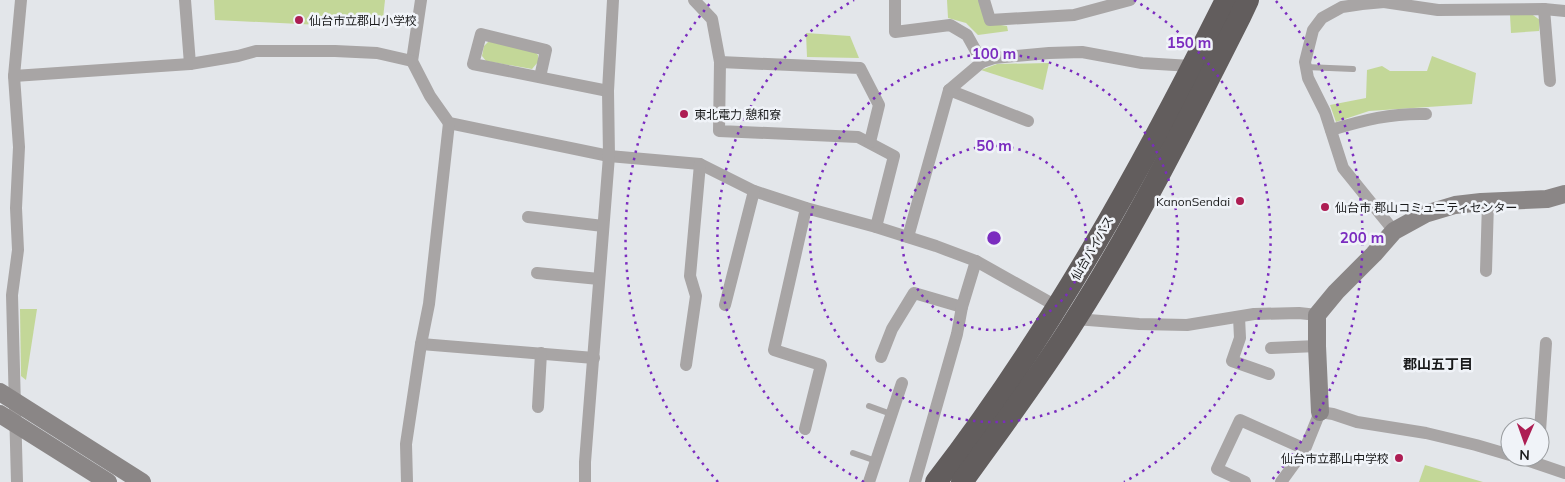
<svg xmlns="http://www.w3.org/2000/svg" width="1565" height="482" viewBox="0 0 1565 482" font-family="Mulish,'Noto Sans JP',sans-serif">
	<rect width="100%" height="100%" fill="#e3e6ea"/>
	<g fill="#c3d798">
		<path d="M214,0H385L382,28L215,20Z"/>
		<path d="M947,0H979L988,23L1007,26L1008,31L978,35L966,23L948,18Z"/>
		<path d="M1530,13L1540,20L1539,31L1511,33L1510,15Z"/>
		<path d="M806,33L850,36L859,58L807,57Z"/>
		<path d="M490,40L534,51L538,55V62L532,69L486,61L482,56L484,46Z"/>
		<path d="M1432,56L1476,73L1472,104L1369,111L1336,122L1330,105L1366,98L1367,70L1382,66L1390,71H1427Z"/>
		<path d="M1049,63L1043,90L981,70L997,64Z"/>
		<path d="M20,309H37L26,380L21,376Z"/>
		<path d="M1425,465L1483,482H1419Z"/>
	</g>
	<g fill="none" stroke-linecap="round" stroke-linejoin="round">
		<g stroke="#a8a5a5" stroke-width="6">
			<path d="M1306,67L1353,69"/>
			<path d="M869,406L891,414"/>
			<path d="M853,453L876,461"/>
		</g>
		<g stroke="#a8a5a5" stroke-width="12">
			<path d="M185,0L190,64"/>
			<path d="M421,0L412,61L430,96L449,123L609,156L700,164L754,191L806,208L876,227L936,246L976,261L1058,307"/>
			<path d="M694,0L712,19L720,62L719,131L858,137L894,156L876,227"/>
			<path d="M895,0V32L950,25L967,35L982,62"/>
			<path d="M984,0L990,20L1074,15L1130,0"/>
			<path d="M1384,0V2L1362,4L1342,7L1322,18L1313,30L1305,62L1308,78L1325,112L1343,168L1394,231"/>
			<path d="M1384,2L1438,10L1544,9L1565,11"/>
			<path d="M1544,9L1550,81"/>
			<path d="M720,62L860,68L879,105L870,142"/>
			<path d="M14,76L190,64L238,56L256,51H335L377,53L412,61"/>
			<path d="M540,77L546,50L481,34L473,64L608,91"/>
			<path d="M949,90L1028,121"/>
			<path d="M1331,130C1364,120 1391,113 1426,114"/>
			<path d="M528,217L603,226"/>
			<path d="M908,237L949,90L982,62L994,58L1049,53L1082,52L1142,63L1191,66"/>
			<path d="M1486,271L1488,202"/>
			<path d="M537,273L599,279"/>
			<path d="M725,305L754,191"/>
			<path d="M1239,317L1240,338L1232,361L1269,374"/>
			<path d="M1076,319L1139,324L1187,325L1254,314L1299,313L1317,315"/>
			<path d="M421,344L594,358"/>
			<path d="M1271,348L1317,346"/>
			<path d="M881,357L892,329L914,293L962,307"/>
			<path d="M686,365L696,296L690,276L700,164"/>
			<path d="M538,407L541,353"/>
			<path d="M805,429L821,365L774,350L806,208"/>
			<path d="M1540,431L1546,343"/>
			<path d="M1518,457L1565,473"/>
			<path d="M17,482L12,295L18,250L16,208L19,147L14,76L21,0"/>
			<path d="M407,482L406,444L421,344L429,304L449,123"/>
			<path d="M585,482V462L609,156L608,91L613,0"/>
			<path d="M869,482L902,383"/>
			<path d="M915,482L957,334L962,307L976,261"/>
			<path d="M1245,482L1217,469L1240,420L1305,449"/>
			<path d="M1281,482L1305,449L1320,412L1333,414L1357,422L1426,433L1476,445L1510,455"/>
		</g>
		<g stroke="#8a8686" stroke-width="18">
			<path d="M0,392L142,482"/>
			<path d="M1320,412L1317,346V315L1336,292L1374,254L1394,231L1425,214L1455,205L1481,202L1547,199L1565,194"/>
			<path d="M0,414L108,482"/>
		</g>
		<g stroke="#625d5d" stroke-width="22">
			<path d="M936,482C1051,333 1142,168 1226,0"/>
			<path d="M962,482C1000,429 1040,376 1075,320C1137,223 1188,120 1240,17L1248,0"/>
		</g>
	</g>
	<g fill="none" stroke="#7b2cbf" stroke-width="2.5" stroke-dasharray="2.5 5">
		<circle cx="994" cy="238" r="92"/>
		<circle cx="994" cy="238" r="184"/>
		<path d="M864 482A276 276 0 0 1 854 0M1134 0A276 276 0 0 1 1124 482"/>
		<path d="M718 482A368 368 0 0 1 712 1M1276 1A368 368 0 0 1 1270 482"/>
	</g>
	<g fill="#ad1d53" stroke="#f0f3f8" stroke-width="2">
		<circle cx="299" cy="20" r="5"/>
		<circle cx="684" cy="114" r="5"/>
		<circle cx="1240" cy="201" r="5"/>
		<circle cx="1325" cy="207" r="5"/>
		<circle cx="1399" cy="458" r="5"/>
	</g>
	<g text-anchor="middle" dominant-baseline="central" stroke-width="5" stroke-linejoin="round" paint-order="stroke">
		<g font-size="12" fill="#1a1b1c" stroke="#f0f3f8" text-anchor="start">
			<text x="309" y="20">仙台市立郡山小学校</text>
			<text x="694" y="114">東北電力 憩和寮</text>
			<text x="1230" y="201" text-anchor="end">KanonSendai</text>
			<text x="1335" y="207">仙台市 郡山コミュニティセンター</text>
			<text x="1389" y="458" text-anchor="end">仙台市立郡山中学校</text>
		</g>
		<g font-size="12" fill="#1a1b1c" stroke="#f0f3f8">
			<text transform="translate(1092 248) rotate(-60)">仙台バイパス</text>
		</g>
		<g font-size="14" font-weight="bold" fill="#1a1b1c" stroke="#f0f3f8">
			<text x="1438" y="364">郡山五丁目</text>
		</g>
	</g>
	<circle cx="994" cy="238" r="8" fill="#7b2cbf" stroke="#f0f3f8" stroke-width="2.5"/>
	<g font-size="15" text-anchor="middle" font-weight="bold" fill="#7b2cbf" stroke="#f0f3f8" stroke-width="5" stroke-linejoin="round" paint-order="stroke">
		<text x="1189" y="48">150 m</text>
		<text x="994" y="59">100 m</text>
		<text x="994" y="151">50 m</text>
		<text x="1362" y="243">200 m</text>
	</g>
	<g transform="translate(1525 442) rotate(182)"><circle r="24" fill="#f0f3f8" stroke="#9a9da0"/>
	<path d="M0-4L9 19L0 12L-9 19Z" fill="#ad1d53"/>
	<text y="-8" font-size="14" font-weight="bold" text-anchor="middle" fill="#1a1b1c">N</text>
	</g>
</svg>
